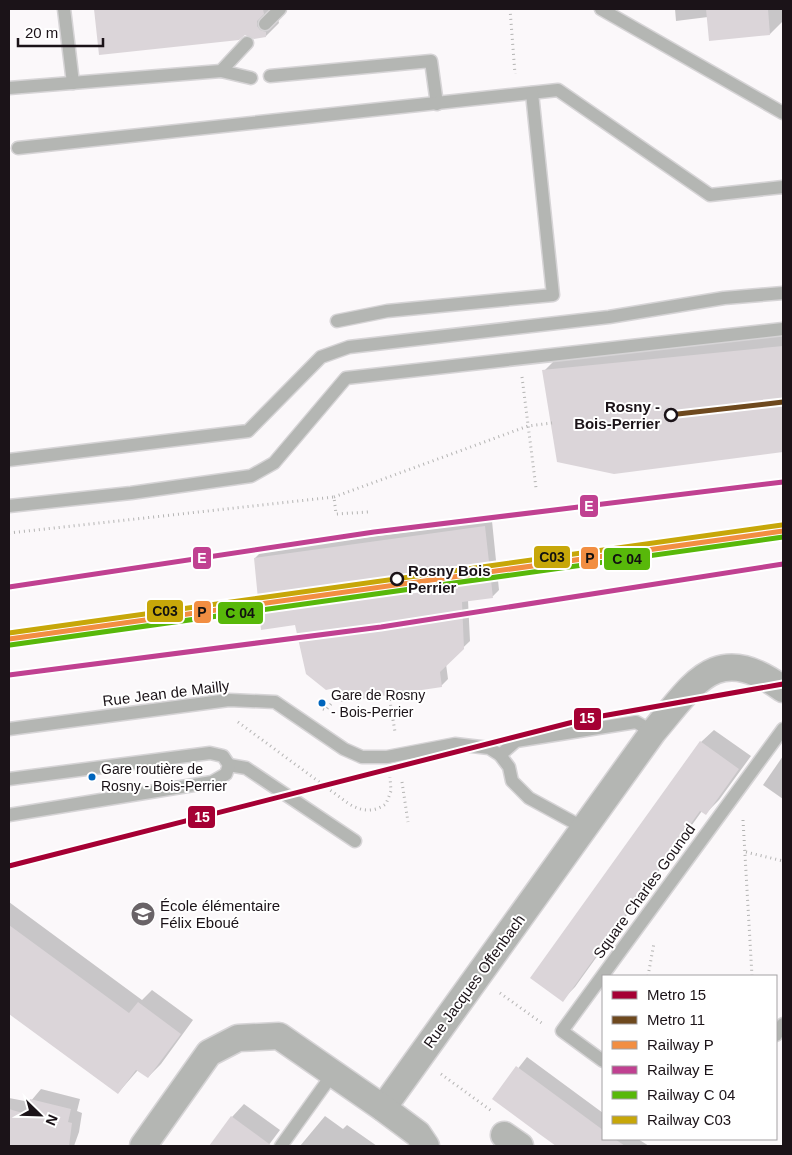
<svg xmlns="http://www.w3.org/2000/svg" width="792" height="1155" viewBox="0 0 792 1155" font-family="Arial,sans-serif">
	<rect width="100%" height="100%" fill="#fbf8fa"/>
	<g fill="#0003">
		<path d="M95,9H270V12L278,19L279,23L266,36L245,34L100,53Z"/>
		<path d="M675,9H783V21L770,34L708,17L676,21Z"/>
		<path d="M783,335V451L614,472L544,371L557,358Z"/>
		<path d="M492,521L499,590L493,596L468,600L470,641L446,664L448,679L441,686H340L296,624L255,558L262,551Z"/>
		<path d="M714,730L751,756L719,800L706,813L702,811L575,987L562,1000L701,742Z"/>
		<path d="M783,756V799L763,785Z"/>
		<path d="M9,902L142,1000L152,990L193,1020L161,1064L148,1077L138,1070L118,1093L9,1013Z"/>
		<path d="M527,1057L603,1113V1139H638L649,1146H559L494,1099Z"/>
		<path d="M41,1089L80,1099L77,1111L82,1113L79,1132L74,1146H9V1098L30,1102Z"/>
		<path d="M244,1104L280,1130L268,1146H210L232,1117Z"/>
		<path d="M325,1116L343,1129L347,1125L377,1146H300Z"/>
	</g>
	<g fill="#dbd5d9">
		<path d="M94,9H263L264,14L257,21V26L260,30L266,32V37L254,39L245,35L239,40L99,55Z"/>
		<path d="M706,9H768L770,35L709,41Z"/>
		<path d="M783,346V452L614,474L557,462L542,370Z"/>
		<path d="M485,526L493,598L462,602L464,649L440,672L442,687L341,702L339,687L326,690L306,674L295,625L261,630L254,558Z"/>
		<path d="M700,741L739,769L706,815L700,811L563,1002L530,978Z"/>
		<path d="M9,925L129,1013L138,1002L181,1034L148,1078L136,1070L118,1094L9,1014Z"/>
		<path d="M516,1066L603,1130V1139H615L625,1146H556L538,1133L492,1099Z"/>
		<path d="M30,1099L71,1109L68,1122L72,1123L69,1146H9V1109L26,1114Z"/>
		<path d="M231,1116L272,1146H209Z"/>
	</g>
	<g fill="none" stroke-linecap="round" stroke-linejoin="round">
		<defs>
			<g id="service">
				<path d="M64,9L73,83"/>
				<path d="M601,9L783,113"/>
				<path d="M265,24L280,9"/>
				<path d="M221,71L251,78"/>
				<path d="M270,76L431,61L437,104"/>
				<path d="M9,88L221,71L247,43"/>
				<path d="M18,148L558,90L710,195L783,187"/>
				<path d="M337,321L387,311L553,295L532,93"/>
				<path d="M9,460L248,431L321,357L349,347L609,317L724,298L783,293"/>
				<path d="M9,506L131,493L251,476L274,463L346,378L783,329"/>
				<path d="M9,729L229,700L275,702L344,749L362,757H387L455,744L489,748L500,755L509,767L512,781L529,798L584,828"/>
				<path d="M500,755L516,741L636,722L653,732"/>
				<path d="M229,765L246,768L355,841"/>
				<path d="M9,779L210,753L223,756L229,765L226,774L212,782L9,815"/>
				<path d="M776,1035L783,1024"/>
				<path d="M603,1061L562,1031L783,729"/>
				<path d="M281,1146L334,1072"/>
			</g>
			<g id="minor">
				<path d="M383,1108L653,732C695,683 716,640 783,689"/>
				<path d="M504,1135L520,1146"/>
				<path d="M143,1146L209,1053L238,1038L279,1036L383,1108L418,1134L426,1146"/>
			</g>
		</defs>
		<use href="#service" stroke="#d6d4d6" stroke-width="15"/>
		<use href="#minor" stroke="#d6d4d6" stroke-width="29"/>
		<g stroke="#b4b4b3" stroke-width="3" stroke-dasharray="1 4" stroke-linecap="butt">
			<path d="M510,9L515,74"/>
			<path d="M522,377L536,488"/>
			<path d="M334,497L528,426L552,423"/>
			<path d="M9,533L334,497L336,514L368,512"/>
			<path d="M389,695L395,732"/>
			<path d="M323,709L326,710L340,693"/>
			<path d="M238,722L349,804C361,811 373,813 386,804L391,791L390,777"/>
			<path d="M402,782L408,822"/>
			<path d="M743,820L752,976"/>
			<path d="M746,852L783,861"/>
			<path d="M648,976L654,943"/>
			<path d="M500,993L543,1024"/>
			<path d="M441,1074L493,1112"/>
		</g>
		<use href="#service" stroke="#b4b6b3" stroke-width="12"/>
		<use href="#minor" stroke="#b4b6b3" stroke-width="26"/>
		<defs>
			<path id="rail-1" d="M9,639L783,531"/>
			<g id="rail-2">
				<path d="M9,587L374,532L783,482"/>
				<path d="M9,675L381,627L783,564"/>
			</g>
			<path id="rail-3" d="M10,645L783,537"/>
			<path id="rail-4" d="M9,633L782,525"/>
		</defs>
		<use href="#rail-1" stroke="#fff" stroke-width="9"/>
		<use href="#rail-2" stroke="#fff" stroke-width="9"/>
		<use href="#rail-3" stroke="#fff" stroke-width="9"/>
		<use href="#rail-4" stroke="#fff" stroke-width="9"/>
		<use href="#rail-1" stroke="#f28e42" stroke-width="5"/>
		<use href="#rail-2" stroke="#c04191" stroke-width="5"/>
		<use href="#rail-3" stroke="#58b80a" stroke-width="5"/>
		<use href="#rail-4" stroke="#c7a709" stroke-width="5"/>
		<defs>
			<path id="metro-1" d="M9,866L585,719L783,684"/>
			<path id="metro-2" d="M669,415L783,402"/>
		</defs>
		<use href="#metro-1" stroke="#fff" stroke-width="9"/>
		<use href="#metro-2" stroke="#fff" stroke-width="9"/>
		<use href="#metro-1" stroke="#a50034" stroke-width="5"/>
		<use href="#metro-2" stroke="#6e491e" stroke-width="5"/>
	</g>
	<defs>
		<symbol id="school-disc" viewBox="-11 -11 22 22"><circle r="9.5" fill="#696367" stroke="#fff"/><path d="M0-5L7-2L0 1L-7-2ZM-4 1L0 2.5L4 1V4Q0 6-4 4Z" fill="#fff"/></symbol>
	</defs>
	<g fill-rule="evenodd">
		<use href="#school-disc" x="129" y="900" width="28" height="28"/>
	</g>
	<g fill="#fff" stroke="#1b1318" stroke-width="2.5">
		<circle cx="671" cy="415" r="6"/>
		<circle cx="397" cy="579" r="6"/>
	</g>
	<g fill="#0065bd" stroke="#fff" stroke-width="2">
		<circle cx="322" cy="703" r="4.5"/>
		<circle cx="92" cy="777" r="4.5"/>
	</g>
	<g text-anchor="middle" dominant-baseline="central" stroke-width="4" stroke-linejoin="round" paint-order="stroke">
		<g font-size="14" fill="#1b1318" stroke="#fff" text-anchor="start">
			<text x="331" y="695">Gare de Rosny<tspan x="331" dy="17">- Bois-Perrier</tspan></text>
			<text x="101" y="769">Gare routière de<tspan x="101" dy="17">Rosny - Bois-Perrier</tspan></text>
		</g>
		<g font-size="15" font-weight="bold" fill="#1b1318" stroke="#fff" text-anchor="end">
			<text x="660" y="406">Rosny -<tspan x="660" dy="17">Bois-Perrier</tspan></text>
			<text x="408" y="570" text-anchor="start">Rosny Bois<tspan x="408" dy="17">Perrier</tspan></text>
		</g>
		<g font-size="15" fill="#1b1318" stroke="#fff">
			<text transform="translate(166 693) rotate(-7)">Rue Jean de Mailly</text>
			<text transform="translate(644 891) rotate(-54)">Square Charles Gounod</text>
			<text transform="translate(474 981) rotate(-54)">Rue Jacques Offenbach</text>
		</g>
		<g font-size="15" fill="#1b1318" stroke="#fff" text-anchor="start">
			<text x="160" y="905">École élémentaire<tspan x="160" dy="17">Félix Eboué</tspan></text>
		</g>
	</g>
	<g stroke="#fff" stroke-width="2">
		<rect x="579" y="494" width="20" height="24" rx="5" fill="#c04191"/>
		<rect x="533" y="545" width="38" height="24" rx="5" fill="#c7a709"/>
		<rect x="192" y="546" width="20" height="24" rx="5" fill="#c04191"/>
		<rect x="580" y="546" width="19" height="24" rx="5" fill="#f28e42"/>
		<rect x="603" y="547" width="48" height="24" rx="5" fill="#58b80a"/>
		<rect x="146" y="599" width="38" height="24" rx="5" fill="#c7a709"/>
		<rect x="193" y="600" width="19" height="24" rx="5" fill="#f28e42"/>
		<rect x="217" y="601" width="47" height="24" rx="5" fill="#58b80a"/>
		<rect x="573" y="707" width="29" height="24" rx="5" fill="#a50034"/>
		<rect x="187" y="805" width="29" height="24" rx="5" fill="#a50034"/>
	</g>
	<g font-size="14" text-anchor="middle" font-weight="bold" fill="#fff">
		<text x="589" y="511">E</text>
		<text x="202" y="563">E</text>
		<text x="587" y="723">15</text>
		<text x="202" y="822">15</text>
	</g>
	<g font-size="14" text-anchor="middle" font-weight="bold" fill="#111">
		<text x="552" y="562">C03</text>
		<text x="590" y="563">P</text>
		<text x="627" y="564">C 04</text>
		<text x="165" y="616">C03</text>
		<text x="202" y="617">P</text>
		<text x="240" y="618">C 04</text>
	</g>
	<rect width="792" height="1155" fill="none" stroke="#1b1318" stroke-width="20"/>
	<rect x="602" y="975" width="175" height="165" fill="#ffffff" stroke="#a4a1a3"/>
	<rect x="612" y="991" width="25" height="8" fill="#a50034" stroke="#a4a1a3"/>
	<text x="647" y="1000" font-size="15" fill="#1b1318">Metro 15</text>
	<rect x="612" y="1016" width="25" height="8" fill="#6e491e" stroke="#a4a1a3"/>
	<text x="647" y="1025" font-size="15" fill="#1b1318">Metro 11</text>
	<rect x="612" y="1041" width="25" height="8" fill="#f28e42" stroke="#a4a1a3"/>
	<text x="647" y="1050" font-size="15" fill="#1b1318">Railway P</text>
	<rect x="612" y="1066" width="25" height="8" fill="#c04191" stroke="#a4a1a3"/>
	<text x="647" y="1075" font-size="15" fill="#1b1318">Railway E</text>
	<rect x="612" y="1091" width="25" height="8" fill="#58b80a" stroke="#a4a1a3"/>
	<text x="647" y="1100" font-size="15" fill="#1b1318">Railway C 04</text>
	<rect x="612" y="1116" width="25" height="8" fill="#c7a709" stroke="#a4a1a3"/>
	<text x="647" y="1125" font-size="15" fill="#1b1318">Railway C03</text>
	<g transform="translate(40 1115) rotate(113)" stroke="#ffffff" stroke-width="4" paint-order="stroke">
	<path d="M0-4L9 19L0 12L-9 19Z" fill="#1b1318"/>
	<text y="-8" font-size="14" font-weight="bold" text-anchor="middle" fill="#1b1318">N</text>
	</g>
	<path d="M18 38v8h85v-8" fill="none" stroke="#1b1318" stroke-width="2.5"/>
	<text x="25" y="38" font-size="15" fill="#1b1318" stroke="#ffffff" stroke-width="4" paint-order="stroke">20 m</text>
</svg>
